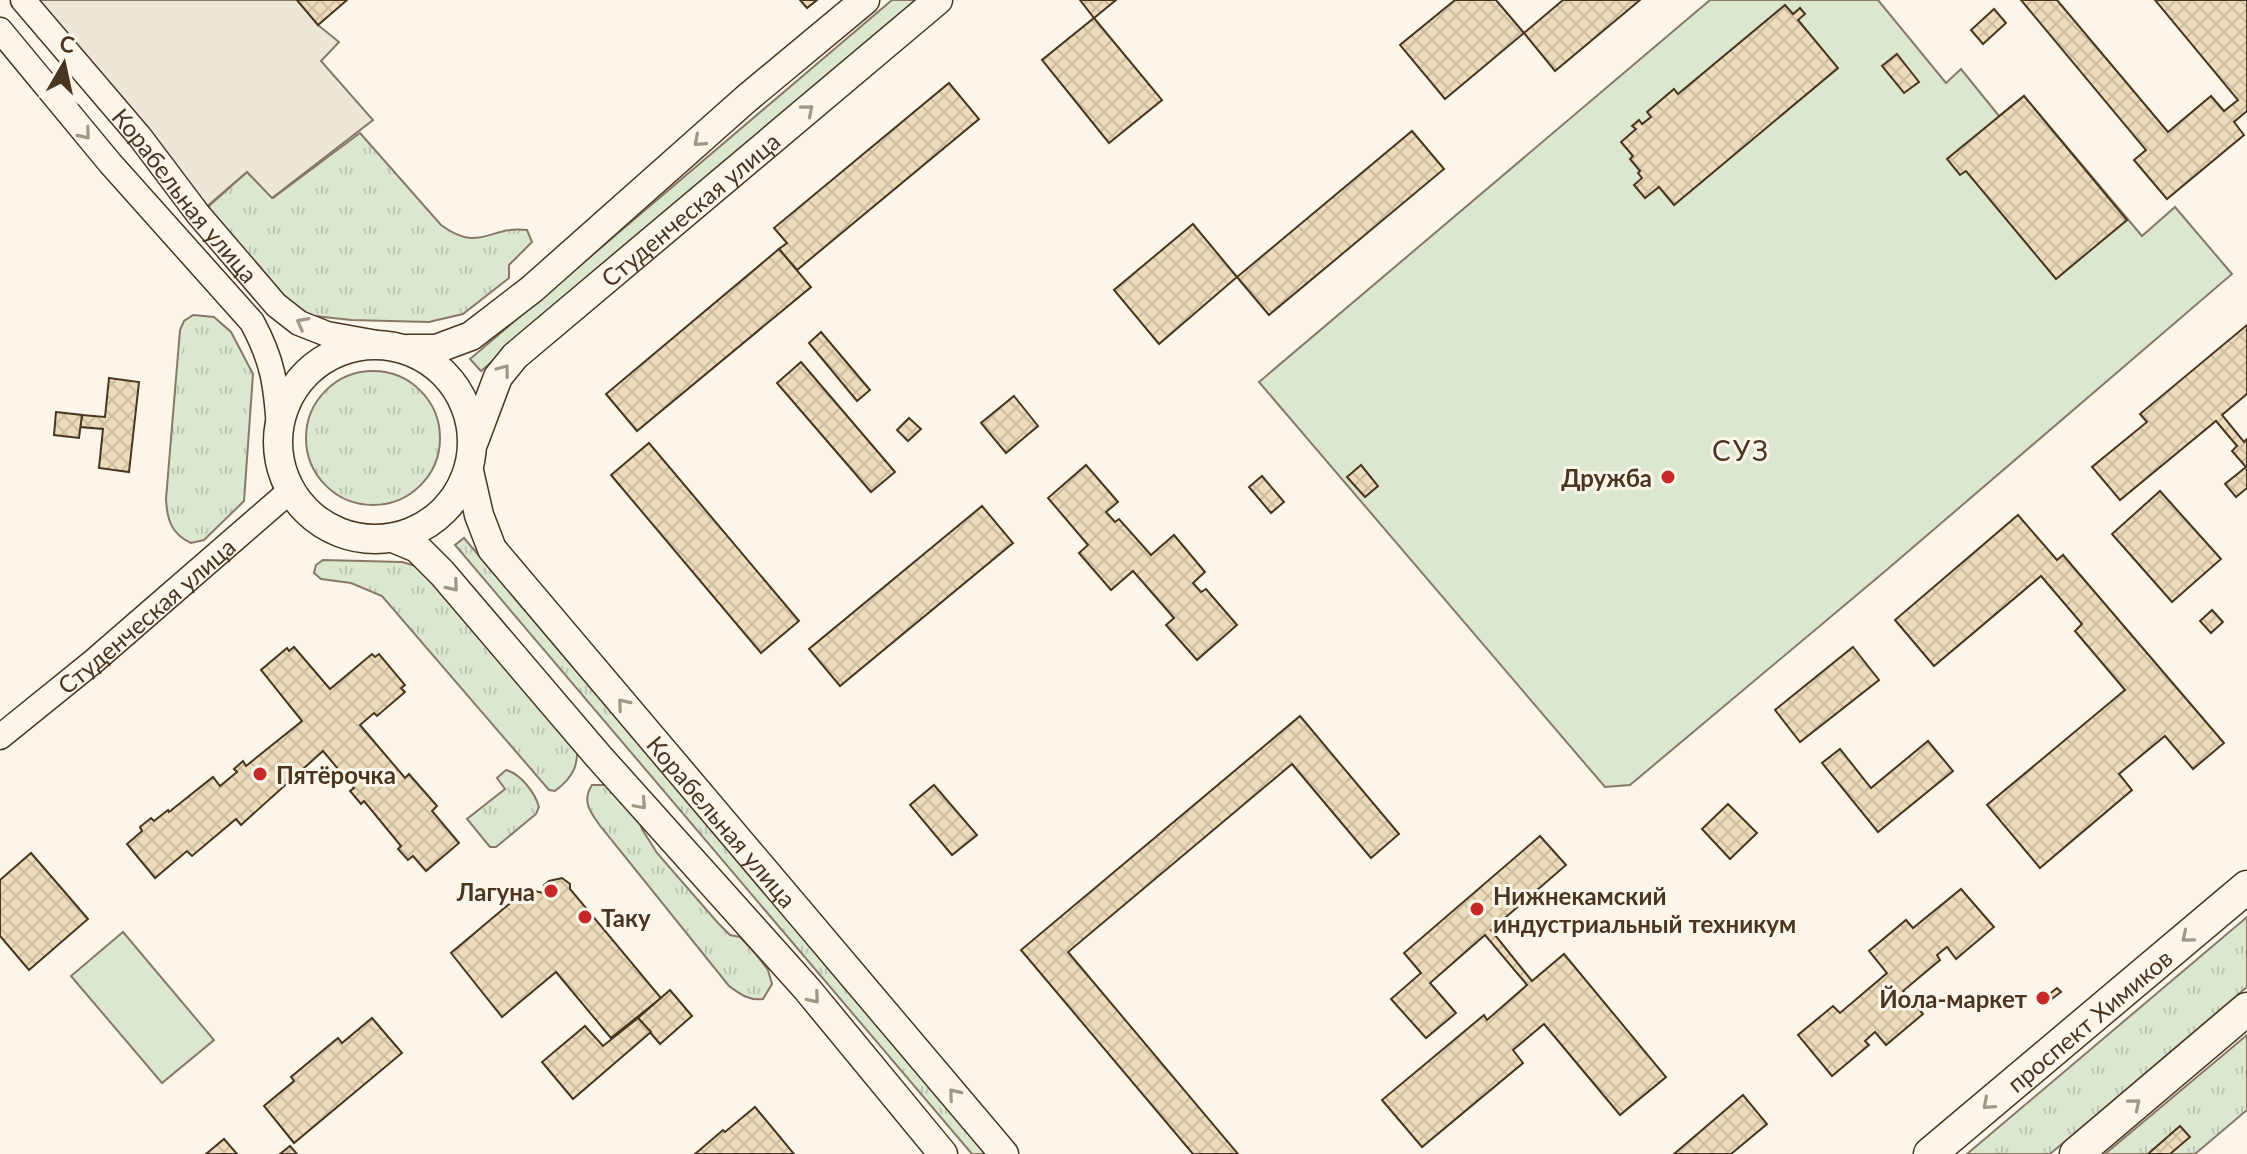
<svg xmlns="http://www.w3.org/2000/svg" width="2247" height="1154" viewBox="0 0 2247 1154" font-family="Lato,sans-serif">
	<defs>
		<pattern id="grass-tufts" width="24" height="20" patternUnits="userSpaceOnUse" patternTransform="scale(2)"><rect width="24" height="20" fill="#dce7d0"/><path d="M3 7l-1-3M5 7V3M7 7l1-3M15 17l-1-3M17 17v-4M19 17l1-3" fill="none" stroke="#bec7b2"/></pattern>
		<pattern id="building-cross-hatch" width="8" height="8" patternUnits="userSpaceOnUse" patternTransform="scale(2)"><rect width="8" height="8" fill="#ecdcbc"/><path d="M0 0l8 8M0 8l8-8" fill="none" stroke="#ccbda1"/></pattern>
	</defs>
	<rect width="100%" height="100%" fill="#fbf6e9"/>
	<g fill="url(#grass-tufts)" stroke="#887966" stroke-width="2">
		<path d="M892,0H917L481,371L470,359Z"/>
		<path d="M360,133L441,225C480,254 490,225 527,230L532,242L509,265V278L463,314L429,322L351,320L306,315L280,302L207,212L210,205L247,172L273,198Z"/>
		<path d="M193,315L214,317L231,332L253,374L244,501L204,540L191,543C171,534 167,519 166,499L180,330L184,321Z"/>
		<circle cx="373" cy="438" r="67"/>
		<path d="M464,538L987,1154H972L455,545Z"/>
		<path d="M323,560L402,562L423,568L576,740C580,763 574,777 555,791L549,790L382,596L351,583L321,579L314,573L316,565Z"/>
		<path d="M506,770C521,774 535,793 539,807L536,814L496,847H490L467,819L505,789L497,778Z"/>
		<path d="M592,785H607L636,812L642,829L657,853L718,923L730,935L740,937L755,953L768,970L772,984L763,999C749,1001 740,994 729,986L601,827C591,813 581,802 592,785Z"/>
		<path d="M2247,917V987L2050,1154H1967Z"/>
		<path d="M2247,1035V1110L2195,1154H2105Z"/>
	</g>
	<g fill="#dce7d0" stroke="#887966" stroke-width="2">
		<path d="M1710,0H1878L1946,83L1961,69L1999,116L2024,96L2142,236L2175,207L2232,274L1883,573L1630,785L1605,787L1259,382Z"/>
		<path d="M123,932L214,1040L162,1083L71,976Z"/>
	</g>
	<path fill="#ede7d9" stroke="#887966" stroke-width="2" d="M31,0H297L318,25L339,42L321,61L373,120L272,198L247,172L204,209Z"/>
	<g fill="url(#building-cross-hatch)" stroke="#4a3520" stroke-width="2">
		<path d="M297,0H347L318,25Z"/>
		<path d="M800,0H817L807,8Z"/>
		<path d="M1080,0H1116L1094,18Z"/>
		<path d="M1455,0H1496L1524,33L1445,99L1400,45Z"/>
		<path d="M1563,0H1640L1555,71L1524,33Z"/>
		<path d="M2021,0H2057L2168,132L2211,96L2224,111L2238,100L2155,0H2247V111L2234,122L2244,135L2167,199L2134,160L2146,150Z"/>
		<path d="M1785,5L1793,14L1800,8L1805,14L1798,20L1838,68L1674,205L1659,187L1645,198L1634,185L1642,178L1638,173L1640,171L1630,159L1633,156L1621,142L1636,129L1632,126L1639,120L1642,124L1651,117L1647,112L1674,89L1678,94Z"/>
		<path d="M1994,9L2006,23L1983,44L1971,30Z"/>
		<path d="M1094,18L1162,100L1109,143L1042,60Z"/>
		<path d="M1897,54L1919,82L1904,93L1882,66Z"/>
		<path d="M949,83L979,119L797,270L779,249L787,243L774,228Z"/>
		<path d="M2024,96L2127,220L2056,279L1966,171L1960,175L1947,159Z"/>
		<path d="M1412,131L1444,169L1269,315L1237,277Z"/>
		<path d="M1193,224L1237,277L1159,344L1114,290Z"/>
		<path d="M779,249L811,287L637,431L606,394Z"/>
		<path d="M2247,325V394L2222,415L2244,442L2247,439V488L2236,497L2225,484L2246,467L2232,451L2237,446L2216,421L2120,500L2092,467L2147,422L2140,414Z"/>
		<path d="M821,332L870,390L857,401L809,343Z"/>
		<path d="M801,362L895,472L871,492L777,383Z"/>
		<path d="M109,378L139,382L129,472L99,468L103,429L80,427L82,415L105,417Z"/>
		<path d="M1014,396L1038,426L1006,453L981,423Z"/>
		<path d="M56,412L82,415L79,438L54,435Z"/>
		<path d="M909,418L921,429L908,441L897,430Z"/>
		<path d="M649,443L799,621L761,653L611,475Z"/>
		<path d="M1086,465L1118,502L1106,512L1115,522L1119,519L1151,555L1174,535L1205,572L1193,583L1201,592L1206,589L1237,625L1197,660L1166,625L1174,618L1133,571L1111,590L1079,553L1088,545L1048,498Z"/>
		<path d="M1361,465L1378,486L1365,497L1347,477Z"/>
		<path d="M1262,476L1284,502L1271,513L1249,487Z"/>
		<path d="M2160,491L2221,559L2172,602L2112,534Z"/>
		<path d="M982,506L1013,543L840,686L809,649Z"/>
		<path d="M2018,515L2057,560L2063,555L2224,743L2193,769L2165,736L2119,774L2132,790L2040,868L1987,805L2125,690L2075,631L2082,624L2041,576L1934,666L1895,620Z"/>
		<path d="M2212,610L2223,622L2211,633L2200,621Z"/>
		<path d="M294,647L330,689L372,654L375,657L379,654L405,685L401,688L405,692L377,716L374,713L360,725L405,778L409,774L437,806L432,811L459,843L426,871L413,856L408,860L398,849L401,846L364,801L361,804L350,791L354,788L323,751L241,825L236,819L192,856L187,851L155,878L127,844L142,831L140,827L151,818L154,821L168,810L169,812L213,777L220,786L237,772L234,769L243,761L246,766L302,721L261,670L287,648L289,651Z"/>
		<path d="M1853,647L1879,680L1800,742L1775,710Z"/>
		<path d="M1300,716L1399,834L1371,858L1292,764L1068,952L1238,1154H1193L1021,950Z"/>
		<path d="M1928,741L1953,771L1878,832L1822,763L1840,749L1871,788Z"/>
		<path d="M934,785L977,835L952,855L910,805Z"/>
		<path d="M1728,804L1757,833L1730,859L1702,829Z"/>
		<path d="M1540,836L1566,865L1491,930L1532,981L1564,954L1666,1077L1620,1115L1544,1024L1513,1050L1523,1063L1422,1147L1382,1100L1484,1015L1487,1020L1527,985L1485,935L1430,983L1456,1013L1426,1038L1391,999L1421,973L1404,953Z"/>
		<path d="M31,853L88,919L29,970L0,936V880Z"/>
		<path d="M562,878L570,884V889L661,998L611,1038L556,972L502,1017L451,953L527,889L543,893L544,885L549,881Z"/>
		<path d="M1961,889L1994,927L1956,959L1947,947L1937,955L1940,960L1903,991L1923,1014L1886,1045L1875,1032L1865,1041L1869,1045L1832,1076L1798,1035L1833,1006L1840,1013L1887,973L1869,951L1906,920L1913,928Z"/>
		<path d="M2057,988L2061,992L2045,1004L2042,1000Z"/>
		<path d="M670,990L692,1016L660,1044L638,1018Z"/>
		<path d="M372,1018L402,1053L294,1143L264,1106L294,1081L291,1077L338,1038L342,1043Z"/>
		<path d="M638,1018L651,1032L573,1099L542,1062L585,1026L603,1046Z"/>
		<path d="M1743,1095L1767,1124L1731,1154H1674Z"/>
		<path d="M755,1107L794,1154H695L723,1130L725,1132Z"/>
		<path d="M2180,1126L2190,1137L2170,1154H2148Z"/>
		<path d="M224,1139L237,1154H206Z"/>
		<path d="M290,1146L297,1154H280Z"/>
	</g>
	<g fill="none" stroke-linecap="round" stroke-linejoin="round">
		<defs>
			<g id="tertiary">
				<path id="s1" d="M23,0L140,137L198,214L276,305L299,323L327,334L377,343"/>
				<path d="M0,30L110,163L252,322C273,361 276,384 279,428"/>
				<path id="s2" d="M0,737L94,661L291,490"/>
			</g>
			<g id="secondary">
				<circle cx="375" cy="442" r="97"/>
				<path d="M408,349H436L471,336L532,289L746,99L865,0"/>
				<path id="s3" d="M474,441L498,377L515,356L938,0"/>
				<path id="s4" d="M469,471L479,515L492,549L1004,1154"/>
				<path d="M393,538L417,548L442,573L599,757L807,989L943,1154"/>
			</g>
			<g id="primary">
				<path id="s5" d="M1930,1154L2247,887"/>
				<path d="M2076,1154L2247,1009"/>
			</g>
		</defs>
		<use href="#tertiary" stroke="#4a3520" stroke-width="27"/>
		<use href="#secondary" stroke="#4a3520" stroke-width="31"/>
		<use href="#primary" stroke="#4a3520" stroke-width="35"/>
		<use href="#tertiary" stroke="#fbf6e9" stroke-width="24"/>
		<use href="#secondary" stroke="#fbf6e9" stroke-width="28"/>
		<use href="#primary" stroke="#fbf6e9" stroke-width="32"/>
	</g>
	<defs><path id="oneway-chevron" d="M-2-3.5L2.5 0L-2 3.5" fill="none" stroke-width="1.6" stroke-linecap="round" stroke-linejoin="round" transform="scale(2)"/></defs>
	<g stroke="#a29684">
		<use href="#oneway-chevron" transform="translate(808 110) rotate(-40)"/>
		<use href="#oneway-chevron" transform="translate(85 134) rotate(50)"/>
		<use href="#oneway-chevron" transform="translate(699 141) rotate(139)"/>
		<use href="#oneway-chevron" transform="translate(302 323) rotate(-152)"/>
		<use href="#oneway-chevron" transform="translate(504 370) rotate(-53)"/>
		<use href="#oneway-chevron" transform="translate(453 586) rotate(50)"/>
		<use href="#oneway-chevron" transform="translate(623 704) rotate(-130)"/>
		<use href="#oneway-chevron" transform="translate(641 804) rotate(48)"/>
		<use href="#oneway-chevron" transform="translate(2187 937) rotate(140)"/>
		<use href="#oneway-chevron" transform="translate(814 998) rotate(50)"/>
		<use href="#oneway-chevron" transform="translate(954 1094) rotate(-130)"/>
		<use href="#oneway-chevron" transform="translate(1988 1104) rotate(139)"/>
		<use href="#oneway-chevron" transform="translate(2135 1104) rotate(-40)"/>
	</g>
	<g fill="#c62828" stroke="#fbf6e9" stroke-width="3">
		<circle cx="1668" cy="477" r="8"/>
		<circle cx="260" cy="774" r="8"/>
		<circle cx="551" cy="891" r="8"/>
		<circle cx="1477" cy="909" r="8"/>
		<circle cx="585" cy="917" r="8"/>
		<circle cx="2043" cy="998" r="8"/>
	</g>
	<g text-anchor="middle" dominant-baseline="central" stroke-width="6" stroke-linejoin="round" paint-order="stroke">
		<g font-size="24" fill="#4a3520" stroke="#fbf6e9">
			<text stroke="none"><textPath href="#s1" startOffset="254">Корабельная улица</textPath></text>
			<text stroke="none"><textPath href="#s3" startOffset="324">Студенческая улица</textPath></text>
			<text stroke="none"><textPath href="#s2" startOffset="190">Студенческая улица</textPath></text>
			<text stroke="none"><textPath href="#s4" startOffset="438">Корабельная улица</textPath></text>
			<text stroke="none"><textPath href="#s5" startOffset="208">проспект Химиков</textPath></text>
		</g>
		<g font-size="24" font-weight="bold" fill="#4a3520" stroke="#fbf6e9" text-anchor="end">
			<text x="1652" y="477">Дружба</text>
			<text x="276" y="774" text-anchor="start">Пятёрочка</text>
			<text x="535" y="891">Лагуна</text>
			<text x="1493" y="895" text-anchor="start">Нижнекамский<tspan x="1493" dy="28">индустриальный техникум</tspan></text>
			<text x="601" y="917" text-anchor="start">Таку</text>
			<text x="2027" y="998">Йола-маркет</text>
		</g>
		<g font-size="28" letter-spacing="2" fill="#4a3520" stroke="#fbf6e9">
			<text x="1741" y="450">СУЗ</text>
		</g>
	</g>
	<g transform="translate(64 64) rotate(9)" stroke="#fbf6e9" stroke-width="6" paint-order="stroke">
	<path d="M0-6L14 30L0 20L-14 30Z" fill="#4a3520"/>
	<text y="-12" font-size="22" font-weight="bold" text-anchor="middle" fill="#4a3520">С</text>
	</g>
</svg>
